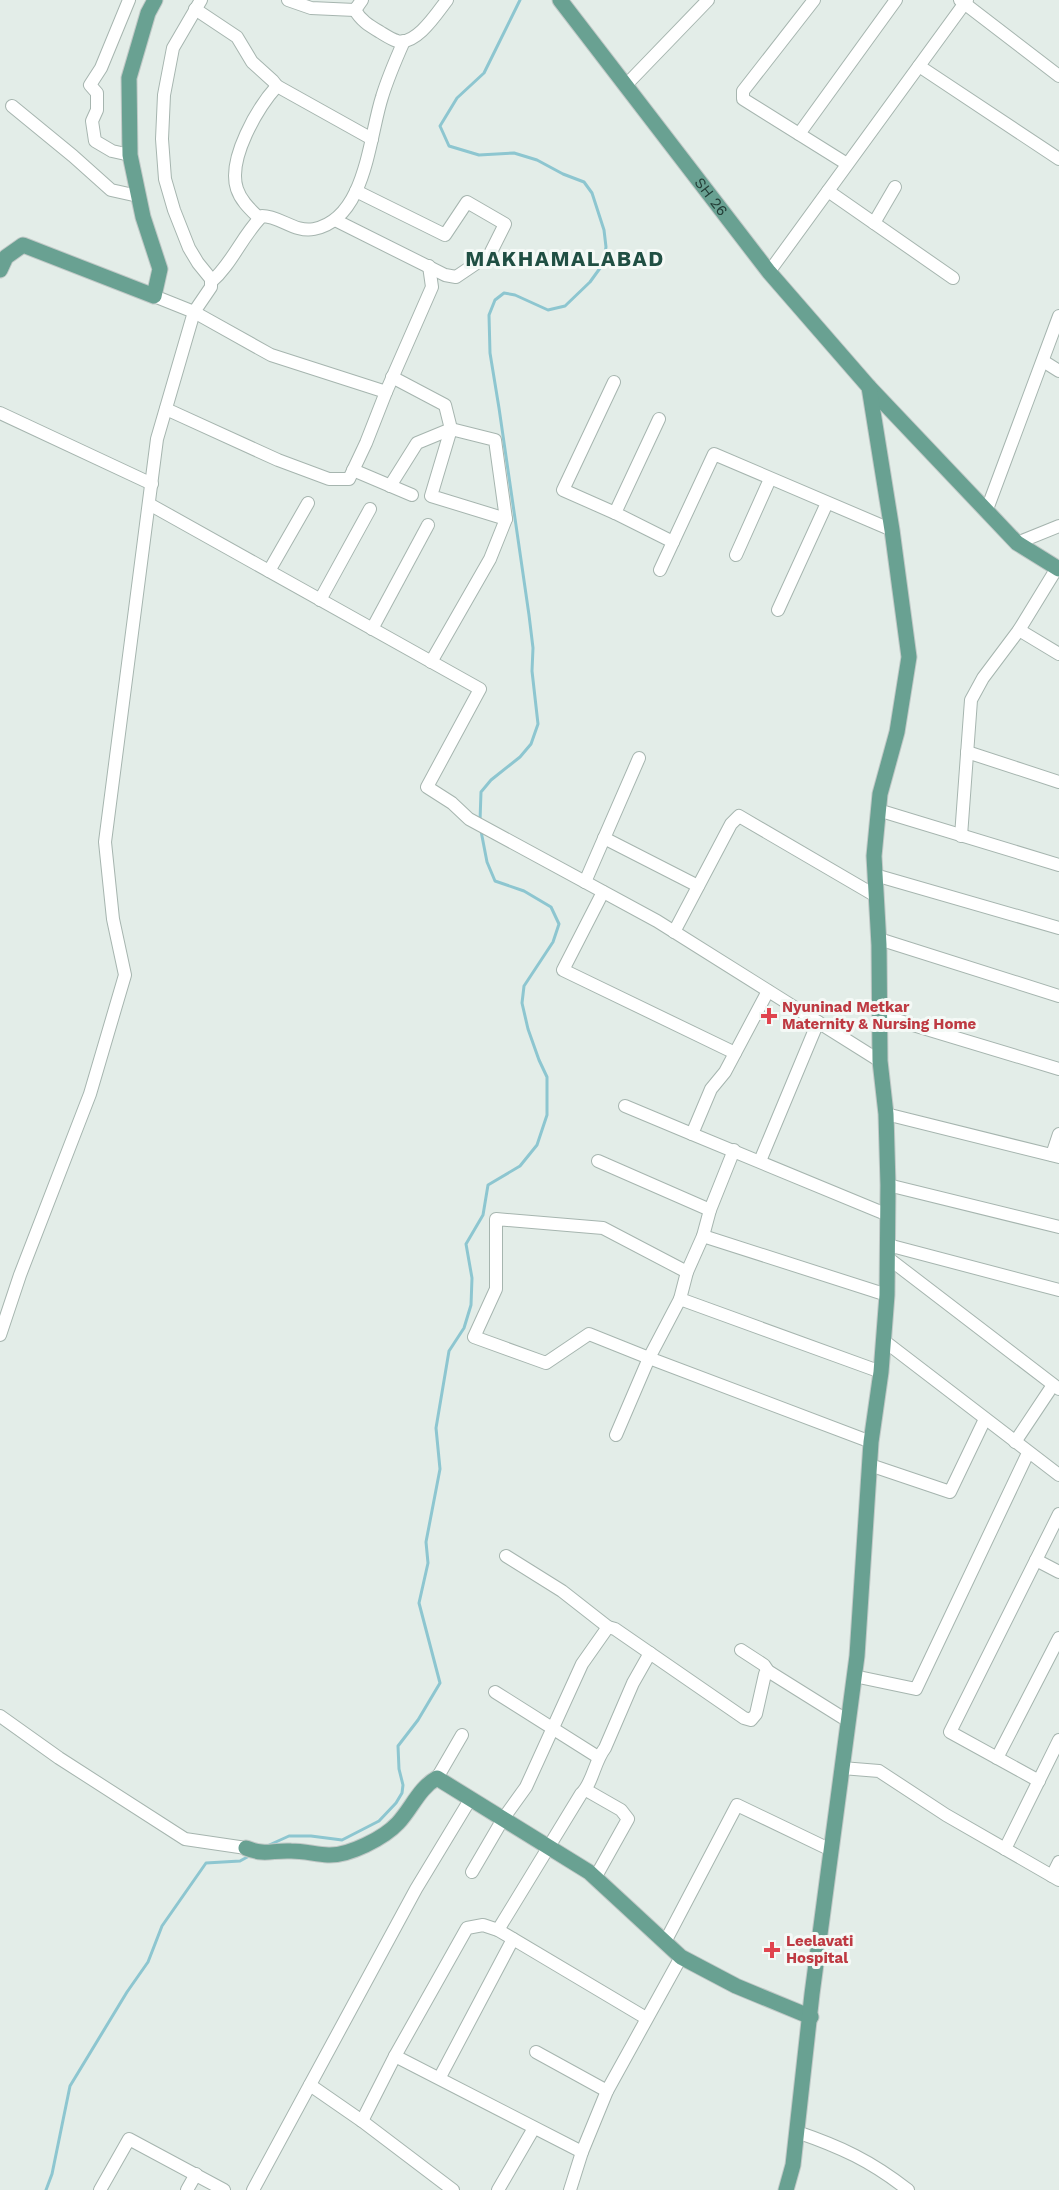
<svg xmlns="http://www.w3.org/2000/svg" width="1059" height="2190" viewBox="0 0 1059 2190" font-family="'Work Sans',sans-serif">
	<rect width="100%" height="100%" fill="#e3ede8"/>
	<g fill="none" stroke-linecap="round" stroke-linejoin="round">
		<g stroke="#8dc6d0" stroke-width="3">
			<path d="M480,821L481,792L491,780L520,757L531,744L538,724L532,671L533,648L529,615L499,408L490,353L489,315L495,300L504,293L515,295L548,310L565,306L590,282L603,264L606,247L604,230L592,193L584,182L563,174L537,160L514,153L479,155L449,146L440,126L457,98L484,73L520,0"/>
			<path d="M267,1846L289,1836H311L342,1840L379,1821L396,1803L402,1793L403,1785L399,1769L398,1746L418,1720L440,1683L419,1603L428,1563L426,1542L440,1469L436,1428L449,1351L464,1328L471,1305L472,1278L466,1244L483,1215L488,1185L520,1166L537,1145L547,1115V1077L539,1060L528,1029L522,1003L524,986L553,942L559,924L551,907L524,891L495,881L487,862L481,831"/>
			<path d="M46,2190L52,2174L70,2086L127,1992L148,1962L162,1926L206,1863L240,1861L251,1855"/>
		</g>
		<defs>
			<g id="minor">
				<path d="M129,0L101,68L90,85L97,93V110L92,121L95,141L112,151L130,155"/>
				<path d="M201,0L173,48L164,95L162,139L165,179L174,210L189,248L198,263L211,279V287L194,312L271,355L386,392L432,287L429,266"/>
				<path d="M288,0L311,8L355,10L362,0"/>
				<path d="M814,0L743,91V99L847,164"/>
				<path d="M960,0L1059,76"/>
				<path d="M195,9L237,37L252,62L273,81L277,86"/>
				<path d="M355,10C361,21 370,26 380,32C385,35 391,39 397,41C416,46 437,13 447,0"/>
				<path d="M919,66L1059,159"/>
				<path d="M626,85L708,0"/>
				<path d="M12,106L73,156L111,190L138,196"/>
				<path d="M799,134L896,0"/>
				<path d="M828,191L953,278"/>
				<path d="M259,218C250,209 241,201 237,189C227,159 258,107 277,86L372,139"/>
				<path d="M335,220L445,275L456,277L490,254L505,224L467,202L445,235L356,191"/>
				<path d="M874,223L895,187"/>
				<path d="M769,272L967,0"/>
				<path d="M211,282C232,264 242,236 262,216C280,216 295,233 314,229C366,219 369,137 382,97C388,77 396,59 404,41"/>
				<path d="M1043,361L1059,371"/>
				<path d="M392,377L445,405L451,429L431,496L506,519"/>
				<path d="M614,382L563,490L615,513"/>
				<path d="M166,409L278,460L329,479H349L366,443L386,392"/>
				<path d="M0,413L152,484"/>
				<path d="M659,419L615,513L673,542"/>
				<path d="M353,470L412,495"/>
				<path d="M390,486L417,443L451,429L495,440L506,519L490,559L431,662"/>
				<path d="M149,504L480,689L427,787L452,803L469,819L657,921L880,1061"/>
				<path d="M986,512L1059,316"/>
				<path d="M1017,543L1059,526"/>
				<path d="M736,555L770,479"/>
				<path d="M660,570L714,454L892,530"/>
				<path d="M269,571L308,503"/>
				<path d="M320,600L370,509"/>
				<path d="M778,610L827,503"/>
				<path d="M372,629L428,525"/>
				<path d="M1019,630L1059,654"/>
				<path d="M967,752L1059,782"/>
				<path d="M878,810L1059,865"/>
				<path d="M961,836L971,700L983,678L1019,630L1057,568"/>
				<path d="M604,838L698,886"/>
				<path d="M875,875L1059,928"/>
				<path d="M585,882L639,758"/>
				<path d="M603,892L563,970L735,1053"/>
				<path d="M674,932L731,824L739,816L876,896"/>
				<path d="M879,939L1059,996"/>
				<path d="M768,991L725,1072L711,1089L692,1134L888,1215"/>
				<path d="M880,1015L1059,1069"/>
				<path d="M625,1106L692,1134"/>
				<path d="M886,1114L1059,1157"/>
				<path d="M734,1150L710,1210L703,1236L687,1272L680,1299L881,1372"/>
				<path d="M1052,1155L1059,1134"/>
				<path d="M598,1161L710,1210"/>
				<path d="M760,1161L818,1022"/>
				<path d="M888,1185L1059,1227"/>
				<path d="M703,1236L887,1295"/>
				<path d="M888,1245L1059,1290"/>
				<path d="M888,1258L1059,1389"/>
				<path d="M680,1299L649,1358L871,1442"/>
				<path d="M0,1335L20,1275L90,1094L125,975L113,919L105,842L157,439L194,312L154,296"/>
				<path d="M883,1340L1059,1475"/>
				<path d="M616,1435L649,1358L589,1334L546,1363L474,1337L496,1289V1219L603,1228L687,1272"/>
				<path d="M1015,1442L1053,1385"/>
				<path d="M870,1465L950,1492L985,1419"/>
				<path d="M506,1556L562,1591L608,1627L615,1629L744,1718L751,1720L756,1714L765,1674L768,1671"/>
				<path d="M1036,1560L1059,1572"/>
				<path d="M741,1650L764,1665L768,1671L848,1721"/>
				<path d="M854,1676L916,1689L1028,1453"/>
				<path d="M495,1692L598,1757"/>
				<path d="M0,1716L59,1758L185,1839L246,1848"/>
				<path d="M997,1758L1059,1638"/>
				<path d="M842,1768L879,1771L946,1815L1059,1880"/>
				<path d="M437,1778L462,1735"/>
				<path d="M1039,1781L950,1732L1059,1514"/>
				<path d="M586,1790L621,1810L628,1819L595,1878"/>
				<path d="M1005,1849L1059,1740"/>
				<path d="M472,1872L503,1819L526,1787L582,1664L608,1627"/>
				<path d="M1052,1876L1059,1862"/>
				<path d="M498,1930L581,1794C593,1783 594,1762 605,1748L633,1683L650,1653"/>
				<path d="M665,1942L737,1805L831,1850"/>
				<path d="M536,2052L607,2091"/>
				<path d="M440,2077L513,1939"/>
				<path d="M310,2085L362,2121L453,2190"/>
				<path d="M362,2121L395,2056"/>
				<path d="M797,2132C841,2147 871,2161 908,2190"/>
				<path d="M582,2152L395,2056L467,1928L483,1925L498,1930L646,2018"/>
				<path d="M100,2190L129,2139L224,2190"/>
				<path d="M187,2190L196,2174"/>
				<path d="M253,2190L416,1889L471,1798"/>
				<path d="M498,2190L534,2128"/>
				<path d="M570,2190L582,2152L607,2091L681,1957"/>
			</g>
			<g id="major">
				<path id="s1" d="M560,0L769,272L869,387L1017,543L1059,569"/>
				<path d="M0,270L6,257L23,245L154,296L160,269L143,217L130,155L129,78L148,13L155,0"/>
				<path d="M246,1848C266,1856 271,1850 291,1851C303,1851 315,1854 328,1855C349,1856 384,1838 398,1823C412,1808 419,1788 437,1778L589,1872L681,1957L736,1986L811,2017"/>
				<path d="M786,2190L793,2165L812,1994L857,1656L871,1442L881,1372L887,1295L888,1185L886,1114L880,1061L879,945L874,856L880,794L897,732L909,657L892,530L869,387"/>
			</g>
		</defs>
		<use href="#minor" stroke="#a6b5af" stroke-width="14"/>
		<use href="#major" stroke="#c1c9c7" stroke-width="17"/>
		<use href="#minor" stroke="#fff" stroke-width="12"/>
		<use href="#major" stroke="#69a192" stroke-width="15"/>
	</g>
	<g fill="#e0444e" stroke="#f4f9f6" stroke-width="2">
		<path d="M766 1007h6v6h6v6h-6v6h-6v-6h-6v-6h6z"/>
		<path d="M769 1941h6v6h6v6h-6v6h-6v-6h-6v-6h6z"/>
	</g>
	<g text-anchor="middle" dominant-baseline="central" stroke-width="6" stroke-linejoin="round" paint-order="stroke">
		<g font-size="15" fill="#233d36" stroke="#f4f9f6">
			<text stroke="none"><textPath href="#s1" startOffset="248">SH 26</textPath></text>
		</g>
		<g font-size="15" font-weight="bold" fill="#be3a42" stroke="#f4f9f6" text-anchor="start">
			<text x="782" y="1007">Nyuninad Metkar<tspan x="782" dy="17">Maternity &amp; Nursing Home</tspan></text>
			<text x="786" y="1941">Leelavati<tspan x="786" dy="17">Hospital</tspan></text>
		</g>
		<g font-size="21" font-weight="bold" letter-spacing="1.5" fill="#204f43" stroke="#f4f9f6">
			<text x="565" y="258">MAKHAMALABAD</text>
		</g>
	</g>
</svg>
